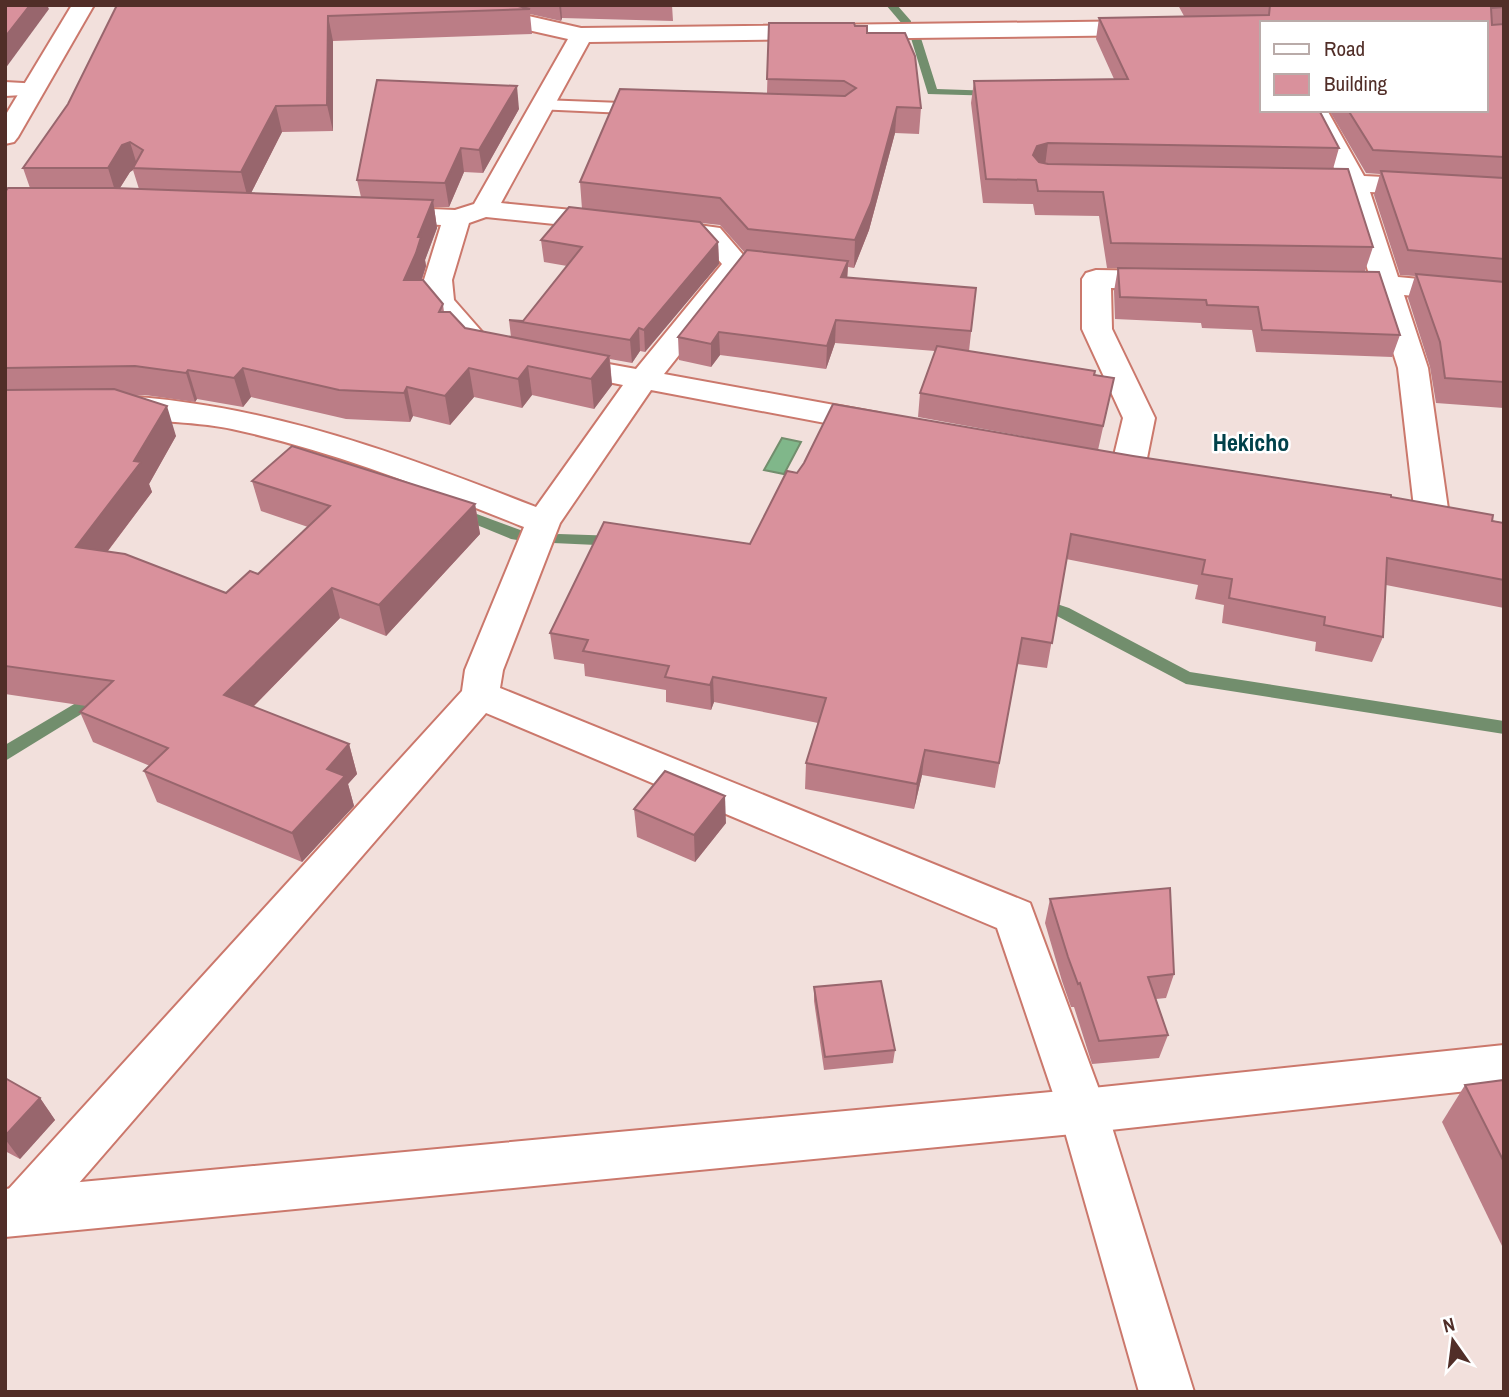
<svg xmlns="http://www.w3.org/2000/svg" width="1509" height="1397" viewBox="0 0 1509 1397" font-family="'Archivo Narrow',sans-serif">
	<rect width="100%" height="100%" fill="#f2e0dc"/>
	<path fill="#80b78a" stroke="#728e6d" stroke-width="2" d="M782,438L801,442L784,474L764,470Z"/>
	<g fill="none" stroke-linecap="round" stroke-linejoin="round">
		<g fill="#728e6d" fill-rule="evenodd">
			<path d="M886,5H897L911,21V25H903Z"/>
			<path d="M915,32L920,35L937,89L995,91L999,92V96L928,94L910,35Z"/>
			<path d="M455,506L523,531L525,535L517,540L511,539L450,514L447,511L450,508Z"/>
			<path d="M559,534L618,536L626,541L618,546L553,543L551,539L553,535Z"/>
			<path d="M1036,597L1069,608L1190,672L1504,721V734L1186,684L1057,616L1030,607L1028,603L1030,599Z"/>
			<path d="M103,687L109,689L112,693L109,697L5,761V745Z"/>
		</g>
		<defs>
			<path id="lane" d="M542,100L648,104L657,109L648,114L536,109L533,105Z"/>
			<g id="street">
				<path d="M486,5H508L511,12L581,28L1149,21L1157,23L1160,28L1157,33L1149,35L589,42L501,203L613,214L623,216L627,222L623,228L613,230L486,217L469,223L452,280L454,300L497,349L493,355L482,358L471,355L425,302L424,280L441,225L375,221L372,215L375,209L385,207L455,210L474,204L568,39L493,22Z"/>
				<path d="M5,82L41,84L45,89L41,94L5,96Z"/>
				<path d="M1303,110H1327L1364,176L1504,183V199L1370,192L1398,277L1504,287V305L1404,295L1428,368L1449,516L1444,524L1432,527L1420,524L1415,516L1398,368L1374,292L1322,289L1318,283L1322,277L1369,274L1343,190L1290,186L1286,180L1290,174L1299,172L1337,174Z"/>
				<path d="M669,221L720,228L751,264L664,374L878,413L889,416L894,423L889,430L878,433L651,390L560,523L503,670L500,688L1030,903L1107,1111L1194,1392H1139L1059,1111L997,928L486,713L40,1228L22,1235L5,1228V1193L462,691L465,670L524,527C428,489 333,451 232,429C190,420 144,423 105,414L100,407L105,400C131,394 163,399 190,403C310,420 423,463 536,507L623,385L548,370L544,364L548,358L559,355L636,369L722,264L702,241L659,235L655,229L659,223Z"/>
				<path d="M1096,270L1166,271L1176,274L1180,280L1176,286L1166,289L1111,288L1112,329L1155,418L1145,468L1140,475L1128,478L1116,475L1111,468L1123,418L1082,329V279L1086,273Z"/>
			</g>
			<g id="secondary">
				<path d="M72,5H94L18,137L14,142L5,144V116Z"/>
				<path d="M1504,1045V1087L1083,1133L5,1237V1189L1083,1089Z"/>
			</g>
		</defs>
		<use href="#lane" stroke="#cb786c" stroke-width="4"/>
		<use href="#street" stroke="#cb786c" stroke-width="4"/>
		<use href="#secondary" stroke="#cb786c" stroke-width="4"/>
		<use href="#lane" fill="#fff" fill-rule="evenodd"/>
		<use href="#street" fill="#fff" fill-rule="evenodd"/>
		<use href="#secondary" fill="#fff" fill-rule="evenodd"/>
	</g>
	<g fill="#bb7d86" fill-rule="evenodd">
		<path d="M117,5H672L673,21L562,18L561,21L530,14L532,34L333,41V131L282,132L251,193L361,197L357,180L519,109L483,173L464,172L449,207H434L437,228L425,260L426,266L422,280L443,304L444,312L465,328L511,337L509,320L523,321L567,266L544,262L541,240L582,209L580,182L767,93L769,23L855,26L867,33L921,108L919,134L895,133L869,230L854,268L848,267L847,278L976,288L969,351L1114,378L1098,450L918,417L920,393L935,351L835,343L826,369L720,355L711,367L679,360L678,337L745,253L720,225L702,223L718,242L719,264L645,352L640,351L632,363L610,359L612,385L594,409L532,395L522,408L474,397L450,425L413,416L410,422L346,419L251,397L243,407L197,399L195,402L145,395L134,396L176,436L149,484L152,492L108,551L226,593L258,574L308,527L261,511L252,481L475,504L480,534L386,636L340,618L253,707L349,744L357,774L348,784L354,806L302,862L157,802L144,771L150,766L93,742L80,712L86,706L5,694V192L30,188L23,168L68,104ZM133,170L139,189L120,188L130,172Z"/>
		<path d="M1178,5H1504V408L1436,403L1430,367L1408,298L1415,276L1400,275L1374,195L1380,174L1366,173L1329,110H1486L1262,23L1339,148L1333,169L1373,247L1365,271L1107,268L1099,216L1035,215L1033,204L983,203L971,103L974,81L1114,79L1096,39L1099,18L1184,16Z"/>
		<path d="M1118,268L1400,335L1392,357L1256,352L1252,330L1202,328L1201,323L1115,319L1114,291Z"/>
		<path d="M1133,456L1391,497L1504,523V608L1386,585L1383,637L1372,662L1315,651L1316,642L1222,623L1224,605L1195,599L1198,585L1066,559L1047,668L1017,664L995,788L922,775L914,809L805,789L806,763L818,723L714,702L711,710L666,702V690L585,676L584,664L554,659L550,633L750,544L797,473Z"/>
		<path d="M634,809L726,823L695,862L637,837Z"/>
		<path d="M1050,899L1174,974L1166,998L1156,999L1168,1035L1159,1058L1092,1064L1074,1007H1071L1062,981L1045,923Z"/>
		<path d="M814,987L895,1050L893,1063L824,1070L814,1001Z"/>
		<path d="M5,1078L40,1098L55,1120L20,1159L5,1151Z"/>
		<path d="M1504,1080V1250L1442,1122L1465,1085Z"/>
	</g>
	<g fill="#98666d">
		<path d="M30,5H47L49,9L5,69V37Z"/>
		<path d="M559,5H561L562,18L561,21Z"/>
		<path d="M328,16L333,41V131L327,105Z"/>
		<path d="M517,86L519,109L483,173L479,150Z"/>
		<path d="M276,106L282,132L248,199L241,172Z"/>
		<path d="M897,107L895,133L869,230L854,268L855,240Z"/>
		<path d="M130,142L138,168H133V170L130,172L116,194L108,168L122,145Z"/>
		<path d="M1048,143L1045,166L1034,170L1033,155L1037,146Z"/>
		<path d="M461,148L464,172L449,207L445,183Z"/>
		<path d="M433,200L437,228L425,260L426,266L421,281L404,280L418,237Z"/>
		<path d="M718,242L719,264L645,352L644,330Z"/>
		<path d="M848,261L847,283L841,277Z"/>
		<path d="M836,320L835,343L826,369L827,346Z"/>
		<path d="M639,328L640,351L632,363L630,340Z"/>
		<path d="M719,332L720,355L711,367V344Z"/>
		<path d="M609,356L612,385L594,409L591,379Z"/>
		<path d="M528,366L532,395L522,408L518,379Z"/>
		<path d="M243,368L251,397L243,407L234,378Z"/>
		<path d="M469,368L474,397L450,425L445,396Z"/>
		<path d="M188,370L197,399L195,402L186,373Z"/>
		<path d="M407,387L413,416L410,422L404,393Z"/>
		<path d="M167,406L176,436L149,484L152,492L88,577L76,547L134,461Z"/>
		<path d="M475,504L480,534L386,636L379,605Z"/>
		<path d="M332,588L340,618L235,725L224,695Z"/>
		<path d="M713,677L714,702L711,710L710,685Z"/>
		<path d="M349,744L357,774L348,784L354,806L302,862L292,833L327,769Z"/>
		<path d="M925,750L922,775L914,809L917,784Z"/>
		<path d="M725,796L726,823L695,862L694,835Z"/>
		<path d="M40,1098L55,1120L20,1159L5,1139V1136Z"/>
	</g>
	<g fill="#d9919c" stroke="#98666d" stroke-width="2">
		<path d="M5,5H30L5,37Z"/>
		<path d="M117,5H514L530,9L328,16L327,105L276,106L241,172L133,168L143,150L130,142L122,145L108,168H23L68,104Z"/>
		<path d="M1270,5H1504V7L1491,8L1492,25L1504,24V157L1373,150L1348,110H1486V23H1262V110H1319L1339,148L1048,143L1037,146L1033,155L1039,162L1048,164L1348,169L1373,247L1111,243L1103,192L1038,191L1036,180L986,179L974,81L1128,79L1099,18L1269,15Z"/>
		<path d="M769,23H854L855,26H867V33H905L915,56L921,108L897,107L871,203L855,240L748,229L720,198L580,182L620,89L845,96L856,88L844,81L767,79Z"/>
		<path d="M377,80L517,86L479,150L461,148L445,183L357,180Z"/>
		<path d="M1381,171L1504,178V259L1408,250Z"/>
		<path d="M8,188H114L433,200L418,237H421L416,253L404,280H423L443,304L439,312H450L465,328L609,356L591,379L528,366L518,379L469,368L445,396L407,387L404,393L339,390L243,368L234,378L188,370L186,373L135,366L5,368V192Z"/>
		<path d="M569,207L700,222L718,242L644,330L639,328L630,340L509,320L523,321L582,247L541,240Z"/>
		<path d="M747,250L848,261L841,277L976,288L971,331L836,320L827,346L719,332L711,344L678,337Z"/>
		<path d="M1118,268L1379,272L1400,335L1262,330L1258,307L1207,305L1206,300L1120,297Z"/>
		<path d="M1416,274L1504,282V382L1445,378L1440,342Z"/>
		<path d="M937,346L1095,371L1094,375L1114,378L1103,426L920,393Z"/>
		<path d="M114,389L167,406L134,461L141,462L76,547L125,554L226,593L250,571L258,574L330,506L252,481L292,446L475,504L379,605L332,588L224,695L349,744L327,769L345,776L292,833L144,771L168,748L80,712L113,681L5,666V390Z"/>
		<path d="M833,404L1133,456L1391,495V497L1493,515L1492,521L1504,523V580L1387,558L1383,637L1324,625L1325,617L1229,598L1232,579L1202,574L1205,560L1071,534L1052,643L1022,638L999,763L925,750L917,784L806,763L826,698L713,677L710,685L665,677L669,666L583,651L588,640L550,633L604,522L750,544L787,471L797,473L804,463Z"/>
		<path d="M665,771L725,796L694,835L634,809Z"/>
		<path d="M1170,888L1174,974L1148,977L1168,1035L1099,1041L1080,983L1078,984L1068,957L1050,899Z"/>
		<path d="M881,981L895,1050L825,1057L814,987Z"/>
		<path d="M5,1078L40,1098L5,1136Z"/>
		<path d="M1504,1080V1162L1465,1085Z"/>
	</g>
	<g text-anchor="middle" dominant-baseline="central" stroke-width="5" stroke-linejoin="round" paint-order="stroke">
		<g font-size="24" font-weight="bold" fill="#00414a" stroke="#fff">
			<text x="1251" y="442">Hekicho</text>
		</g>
	</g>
	<rect width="1509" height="1397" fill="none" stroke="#512e28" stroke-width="14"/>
	<rect x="1260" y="21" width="228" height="91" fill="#ffffff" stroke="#b9aba9" stroke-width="2"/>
	<rect x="1274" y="44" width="35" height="10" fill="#ffffff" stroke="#b9aba9" stroke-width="2"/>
	<text x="1324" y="56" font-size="21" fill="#512e28">Road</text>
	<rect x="1274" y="74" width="35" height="21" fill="#d9919c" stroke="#b9aba9" stroke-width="2"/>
	<text x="1324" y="91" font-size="21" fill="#512e28">Building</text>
	<g transform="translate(1453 1341) rotate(346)" stroke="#ffffff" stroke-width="5" paint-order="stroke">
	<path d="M0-5L12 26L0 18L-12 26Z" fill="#512e28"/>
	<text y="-10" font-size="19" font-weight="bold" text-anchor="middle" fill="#512e28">N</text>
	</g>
</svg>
